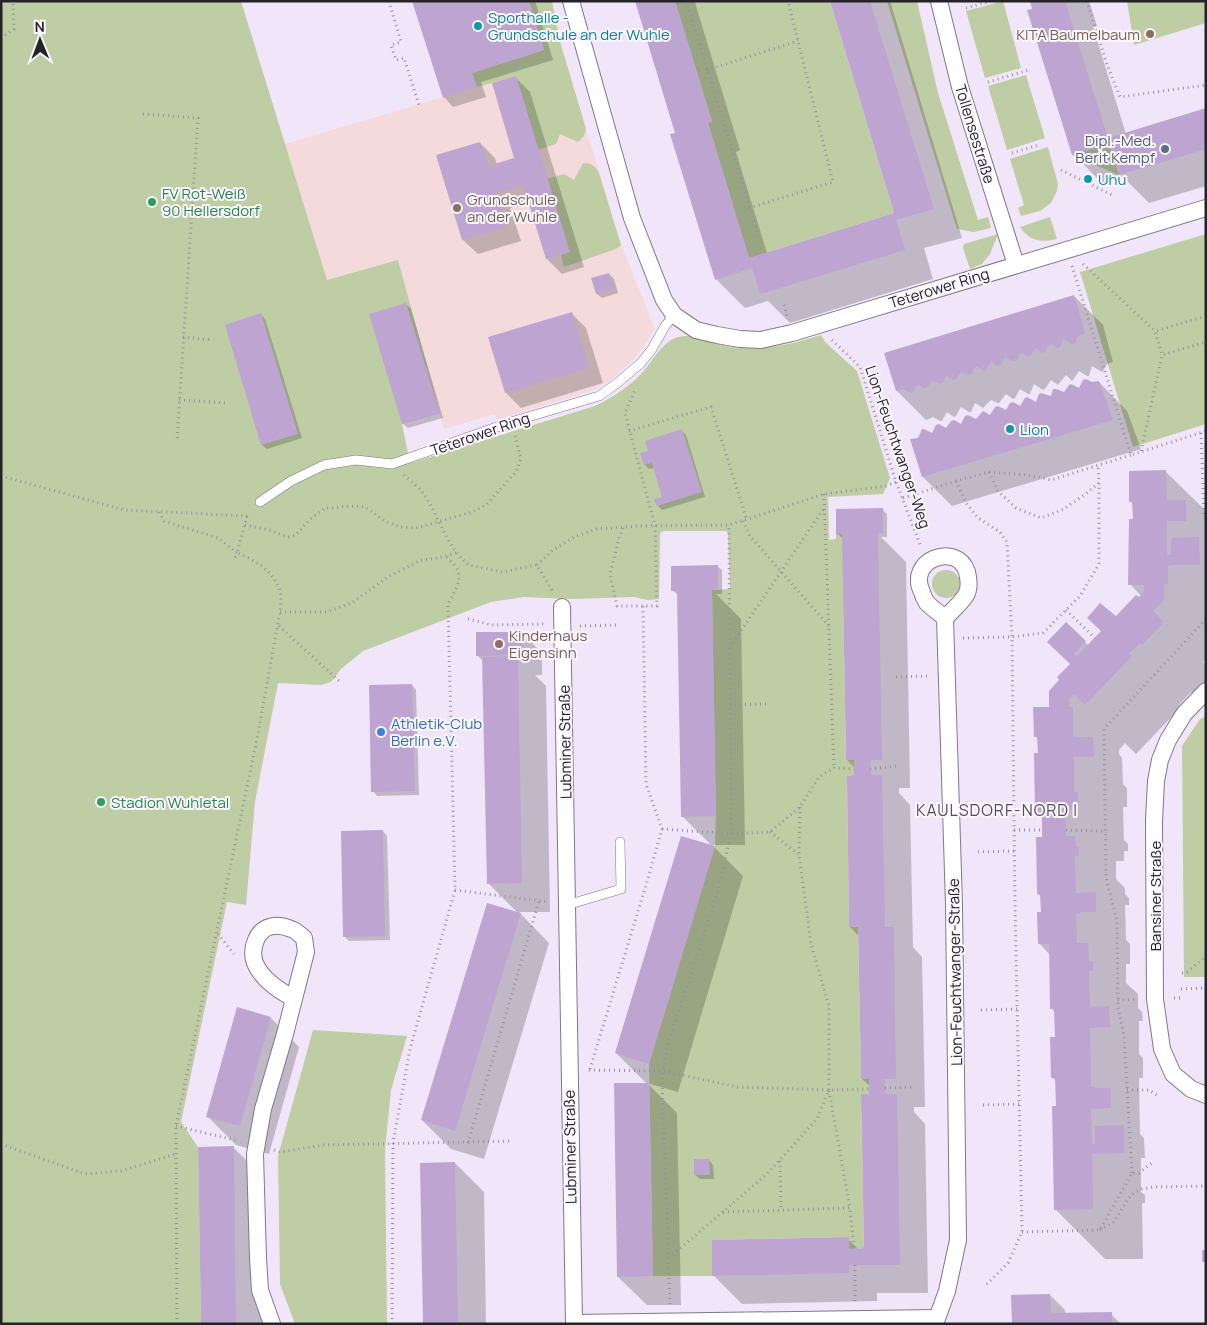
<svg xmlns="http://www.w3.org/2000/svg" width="1207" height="1325" viewBox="0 0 1207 1325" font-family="Manrope,sans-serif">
	<rect width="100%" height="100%" fill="#f1e6f9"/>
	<path fill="#f4dadb" d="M561,45L620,242L655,329L635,358L608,382L594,390L497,420L495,414L444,429L398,261L327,281L285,144L477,87Z"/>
	<g fill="#becda3">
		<path d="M1,1H241L327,280L398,260L440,413L402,424L410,463L595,406C611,398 626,389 639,376C651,365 662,340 679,337C695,333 708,342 723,345C756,353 790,345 821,335L825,342L857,371L890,478L883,494L828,497L829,540L836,539V534H842L846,760H854V775L847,776L849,927H858L861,1079H869V1094L861,1095L864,1248L849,1249L848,1237L712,1240V1276H653L649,1064L715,846L716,816L712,590L730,589L728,533L726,531H664L661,532L660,535L659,599L648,600L634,597L570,599L524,597L491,602L363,651L341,669L331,682L321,685L278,683L255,802L246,905L227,902L181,1122L198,1147L201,1324H1Z"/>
		<path d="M529,1H552L561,45L586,129L584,136L578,142L560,134L556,144L538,150L516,76L477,87L472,73L544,50Z"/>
		<path d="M675,1H830L894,213L749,258L708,123L712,121Z"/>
		<path d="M887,1H917L938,93L977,217L978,220L988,217L991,228L974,232L957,229Z"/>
		<path d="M1003,1L1021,68L985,78L966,11Z"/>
		<path d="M1127,1H1206V23L1134,45Z"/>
		<path d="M1026,75L1045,138L1007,150L988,86Z"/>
		<path d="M1109,144L1119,175L1072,155Z"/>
		<path d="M1048,147L1058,184L1057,191L1051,203L1040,211L1021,216L1018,208L1024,205L1010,159Z"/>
		<path d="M583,163C592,163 595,166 599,173L621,245L616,249L564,267L561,255L569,252L547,179L564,174L574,180Z"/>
		<path d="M1050,217L1057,239C1041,243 1029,241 1020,227Z"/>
		<path d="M998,234L990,254L982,264L970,269L963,248L964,244Z"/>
		<path d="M1206,234V424L1133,447L1080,272Z"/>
		<circle cx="946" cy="584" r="14"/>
		<path d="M1206,716V977H1184L1182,746L1200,719Z"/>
		<path d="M313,1030L407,1036L391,1090L385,1150L387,1324H295L280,1284L278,1156Z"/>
	</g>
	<g fill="#0003">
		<path d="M414,1H535L553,60L481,82L486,97L453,107L444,97Z"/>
		<path d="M636,1H695L696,6L740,150L736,152L767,253L896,214L832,1H890L962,238L924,248L933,279L790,323L768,301L745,308L716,279L677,134Z"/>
		<path d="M1031,1H1089L1097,26L1093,27L1126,134L1206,109V186L1149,203L1123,177L1102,183L1073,154Z"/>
		<path d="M515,77L530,92L584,267L562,274L547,259L529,202L510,208L521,241L478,254L463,240L480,143L495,158L497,165L516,159Z"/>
		<path d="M609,274L614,279L618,293L602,298L597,294Z"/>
		<path d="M1074,296L1103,325L1113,362L1107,364L1103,371L1102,372L1092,366L1089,376H1087L1079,371L1073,380L1072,381L1066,375L1058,385L1051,380L1045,389L1043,390L1034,384L1030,394H1028L1020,389L1015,398L1013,399L1006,394L999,403H998L991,400L983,408L975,403L971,412H969L961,407L956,416L954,417L947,412L942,421H940L933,417L926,420L897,391L885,354Z"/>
		<path d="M406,304L411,309L443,418L408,428L403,424Z"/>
		<path d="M572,314L586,328L603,383L521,408L506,393Z"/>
		<path d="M261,315L265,319L302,438L267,449L262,445Z"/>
		<path d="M1099,382L1127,411L1141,449L952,506L923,477L912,440L1036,403Z"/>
		<path d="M682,431L686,435L705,497L662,510L658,506L664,497L655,468L649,469L645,465L649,451Z"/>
		<path d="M1165,471L1206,511V659L1203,662L1206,665V681L1193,694L1191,692L1179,705L1181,707L1136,754L1125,743L1119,750V754L1122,758L1123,784L1127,788V807H1123L1124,840L1128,844V851H1124V861H1116V879L1125,888V894L1129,898V905H1125L1126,940L1130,944V964H1126V983L1138,994V1008L1142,1012L1143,1021H1139V1054L1143,1058V1078H1139L1140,1134L1144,1138L1145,1158H1141V1192L1145,1195V1203H1142L1143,1259H1105L1055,1209L1057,1107V1082L1053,1078L1056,1039L1055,1012L1051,1008L1050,955L1039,943L1042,913V898L1038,894L1044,838V818L1036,811L1039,755V740L1035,736L1050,708L1061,680L1071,664L1066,623L1089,646L1116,618L1141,596L1130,584L1134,520V505L1130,501Z"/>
		<path d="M882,509L887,514V537H881L906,562L910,788H899V793L910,805L913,947L922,957L925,1107H914V1112L925,1124L928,1293H877V1301L742,1304L713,1275L848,1239L859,1250H865L870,1086L862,1079L859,936L850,927L855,768L847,760L842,538L838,534Z"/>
		<path d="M717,566L722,570V594H716L741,619L745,845H712L743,876L678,1092L647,1083L677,1113L681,1305H647L618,1277L647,1084L616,1053L713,847L682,816L678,595L672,590Z"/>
		<path d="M522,633L542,653V675H535L546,686L550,912H519L549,943L484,1159L451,1149L422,1120L518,913L488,883L484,662L478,656Z"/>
		<path d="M412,685L416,690L419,795L377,796L373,791Z"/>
		<path d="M383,831L387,836L390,940L349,941L344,936Z"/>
		<path d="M271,1018L299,1047L269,1154L236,1145L207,1116Z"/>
		<path d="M233,1147L262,1176L264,1324H202Z"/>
		<path d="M709,1160L713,1165L714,1179H700L695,1175Z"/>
		<path d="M455,1163L484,1192L486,1324H424Z"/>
		<path d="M1050,1295L1065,1310V1314H1111L1121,1324H1013Z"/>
	</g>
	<g fill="#bda4d1">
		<path d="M412,1H529L544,50L472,73L477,87L443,98Z"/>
		<path d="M635,1H675L712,122L708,123L749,258L894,213L830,1H870L934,209L896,220L905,250L760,294L752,268L715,280L670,134L675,133Z"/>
		<path d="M1030,1H1065L1108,138L1206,108V149L1119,175L1109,144L1072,155L1027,10L1032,9Z"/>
		<path d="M516,76L570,252L546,259L523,185L496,193L506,227L462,240L436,155L480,142L488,166L514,158L492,83Z"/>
		<path d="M609,273L614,289L596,294L591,278Z"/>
		<path d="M1074,295L1085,333L1078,336L1075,343L1072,344L1063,339L1060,347L1057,348L1050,343L1045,352L1042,353L1036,348L1030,356L1028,357L1021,352L1016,361H1013L1005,357L1001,365L998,366L991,361L986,370L984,371L976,366L971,374L968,375L961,372L956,379L954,380L946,376L942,383L939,384L932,380L927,388H924L917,384L913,392L911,393L903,389L896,391L884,353Z"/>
		<path d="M406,303L440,413L402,424L369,314Z"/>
		<path d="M572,312L589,368L505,393L488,337Z"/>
		<path d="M261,313L298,434L261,445L225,325Z"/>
		<path d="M1086,379L1092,382L1099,381L1113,420L922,477L910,439L918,438L922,429H924L932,433L936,425L939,424L946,428L951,421L954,420L961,424L965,416L968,415L976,419L983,411L990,415L995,407L998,406L1006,410L1010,403L1013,402L1020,406L1025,398L1027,397L1036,402L1039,394L1041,393L1051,396L1053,389H1056L1064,392L1069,385L1071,384L1079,388L1083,380Z"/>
		<path d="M682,429L702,492L657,506L654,499L662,497L652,463L644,465L640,453L648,451L645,441Z"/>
		<path d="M1166,470L1167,500H1186V521H1167V555H1171V538L1199,537L1200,565H1171V566H1168V584H1164V600L1153,611L1164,622L1142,645L1140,643L1129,654L1132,656L1085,705L1074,694L1069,699V707H1073V736H1077V737H1093L1094,757H1074V792H1078V801H1074L1075,811H1066V836H1075L1076,847H1079V856H1075L1076,893L1096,892V912H1080L1081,914H1076L1077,943H1088L1089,961H1093V971H1089L1090,1007L1109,1006L1110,1027L1090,1028L1091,1087H1095V1088H1111V1108L1091,1109L1092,1144H1095V1126L1124,1125V1153L1092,1154L1093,1209L1054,1210L1052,1106H1056L1055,1078H1051L1050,1037H1055L1054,1009H1050L1049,944H1038L1037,912H1041L1040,894H1037L1036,837H1042V812H1035L1034,753H1038L1037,737H1034L1033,707H1049V691L1059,680L1057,677L1070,664L1047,642L1066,622L1086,641L1074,654L1076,657L1101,631L1087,618L1100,603L1116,616L1136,595L1139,597L1144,592V585H1128L1129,519H1133L1132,502H1129V471Z"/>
		<path d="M883,508V533H878L882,760H871L870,769L871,775H882L885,927H894L896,1079H885V1094H897L900,1265H849V1273L712,1276V1240L849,1237V1249L864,1248L861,1094H869V1079H861L858,927H849L847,776L854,775V760H846L842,534H836V509Z"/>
		<path d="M718,565V590H712L716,816L681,817L677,591H671V566Z"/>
		<path d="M476,632H522L523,655L476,656Z"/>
		<path d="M518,656L522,883L487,884L482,657Z"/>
		<path d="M412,684L415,791L371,792L369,685Z"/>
		<path d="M383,830L385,936L343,937L341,831Z"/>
		<path d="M681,836L715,846L649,1064L615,1053Z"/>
		<path d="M487,903L521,913L455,1131L421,1120Z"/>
		<path d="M237,1007L271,1017L240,1126L206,1117Z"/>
		<path d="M614,1083H649L653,1276L617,1277Z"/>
		<path d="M234,1146L236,1324H201L198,1147Z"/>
		<path d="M694,1159H709L710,1175H694Z"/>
		<path d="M455,1162L458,1324H423L420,1163Z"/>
		<rect x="1202" y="1250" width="4" height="12"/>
		<path d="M1050,1294L1051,1313L1112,1312V1324H1012L1011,1295Z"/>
	</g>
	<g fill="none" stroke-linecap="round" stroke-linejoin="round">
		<defs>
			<g id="lane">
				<path d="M260,502L291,481L324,465L356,460L392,464L511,422L599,396L616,384L641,363L652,349L665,326L674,315"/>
				<path d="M567,905L621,889L620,842"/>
			</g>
			<g id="street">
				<path d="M571,1L632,218L664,300L674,315L696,330L717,335L740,339L761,340L792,333L1206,208"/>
				<path d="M939,1L960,87L1016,265"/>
				<path d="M562,607L574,1323L936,1318"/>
				<path d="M1206,691L1184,714L1168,740L1160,760L1156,781L1154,821L1155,999L1162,1049L1173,1074L1191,1089L1206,1095"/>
				<path d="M272,1324L260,1290L258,1258L255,1154L263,1109L285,1034L306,952L304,938C300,935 296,930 291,929C277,923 262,925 256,940C253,947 252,955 255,963C262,980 279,990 294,999"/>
				<path d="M935,1324L947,1291L958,1240L954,905L945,618C952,611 961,603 966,595C970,588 969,580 967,572C957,541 906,560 922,592C923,596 925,600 927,603C932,608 939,613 945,618"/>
			</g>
		</defs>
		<use href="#lane" stroke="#817888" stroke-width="10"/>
		<use href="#street" stroke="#817888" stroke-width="18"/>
		<g stroke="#97909d" stroke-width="3" stroke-dasharray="1 4" stroke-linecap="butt">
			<path d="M389,1L401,42L391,45L396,60L404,58L419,105"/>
			<path d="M686,1L759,238"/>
			<path d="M1087,1L1106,62L1120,97L1206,85"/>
			<path d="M966,8L988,2"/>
			<path d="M1,38L14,29L13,1"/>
			<path d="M707,70L798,41"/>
			<path d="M988,82L1029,70"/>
			<path d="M143,114L198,118L177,441"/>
			<path d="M1012,153L1039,145"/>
			<path d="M1061,170L1112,195"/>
			<path d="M749,208L833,182L788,1"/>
			<path d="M1083,264L1155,331"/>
			<path d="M1072,266L1131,455L1206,431"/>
			<path d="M784,305L787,316"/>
			<path d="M1206,316L1155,331L1162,355L1206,342"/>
			<path d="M183,337L212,340"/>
			<path d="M832,340L860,367L896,482L921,547"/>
			<path d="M179,400L229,403"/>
			<path d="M629,431L711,407L747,520"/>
			<path d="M1201,433L1204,517L1206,519"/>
			<path d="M1141,451L1162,355"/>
			<path d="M989,472L998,491L1016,508L1041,518L1064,509L1084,495L1099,483L1098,465"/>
			<path d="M404,475C410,481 419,487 424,494C438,515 448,550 469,565L502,572L537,565L553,592"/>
			<path d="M1,476L124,510L247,516L248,515"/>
			<path d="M956,481L966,503L978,518L1000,532L1007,542L1012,637L1015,908L1022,1232L1008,1263L986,1285"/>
			<path d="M824,494L834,768"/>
			<path d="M903,498L956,481L989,472L1028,475L1051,480L1131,455"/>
			<path d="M159,512L164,521L218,538L237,553L234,561"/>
			<path d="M743,521L750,536L829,626"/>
			<path d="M245,525L269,530L288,537L296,535L309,520L325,508H334L349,506L365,507L386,522L401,527L416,528L472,512L486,505L516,472L521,459L515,436"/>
			<path d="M623,528L619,538L610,574L617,606H657L655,526L625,413L636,388"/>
			<path d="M537,565L553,550L574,537L597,529L638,526L729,525L824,494L886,486L896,482"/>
			<path d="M1066,610L1095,638"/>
			<path d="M280,612H327L353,602L388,577L421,560L438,558L456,553"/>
			<path d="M468,619L492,625L544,624"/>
			<path d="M279,626L339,681"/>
			<path d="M580,626L617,625"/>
			<path d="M963,638L1012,637L1043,633L1080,596L1099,564V483"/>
			<path d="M730,647L824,508"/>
			<path d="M896,677L928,676"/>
			<path d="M730,705L766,704"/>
			<path d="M870,769L898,766"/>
			<path d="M662,829L731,834L770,832L800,807L819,777L834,768L854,769"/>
			<path d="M1014,830H1042"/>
			<path d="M1066,830L1105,831"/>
			<path d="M770,832L798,854"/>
			<path d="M978,852L1015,851"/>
			<path d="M455,890L549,902"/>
			<path d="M218,934L234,954"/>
			<path d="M1182,973L1187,972L1206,956"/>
			<path d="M1181,989L1206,988"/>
			<path d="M1174,998H1181"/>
			<path d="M1118,1000L1137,999"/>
			<path d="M981,1010L1018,1009"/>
			<path d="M590,1069L646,885L662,829L646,784L643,606"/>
			<path d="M589,1070L663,1071L738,1087L829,1090L869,1089"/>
			<path d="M885,1088L913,1087"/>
			<path d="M1127,1090H1149L1157,1095"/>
			<path d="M829,1091L850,1208"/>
			<path d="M983,1105L1020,1104"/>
			<path d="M176,1126L239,1141"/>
			<path d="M468,1143L539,901"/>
			<path d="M1,1144L85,1174L121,1171L176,1154"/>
			<path d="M274,1150L280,1152L323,1145L513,1141"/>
			<path d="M780,1161L781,1210"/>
			<path d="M1132,1173L1124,1036L1118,1007L1117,921L1106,878L1104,729L1206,619"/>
			<path d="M723,1212L850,1208L854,1249"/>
			<path d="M1100,1230L1113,1223L1131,1195L1141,1189L1154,1187L1206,1186"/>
			<path d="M1022,1232L1100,1230L1132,1173H1139L1153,1162"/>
			<path d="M669,1258L767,1174L817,1119L829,1090V1006L811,944L799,854L800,807"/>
			<path d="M855,1265V1301"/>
			<path d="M670,1304L662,1078L667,1046L717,894L731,834L729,525"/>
			<path d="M177,1324L176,1126L257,739L280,612C281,607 281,601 281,596C278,574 256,560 237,553L247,516"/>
			<path d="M392,1324L393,1143L410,1049L455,890L448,604C453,594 463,581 457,569C454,564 449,560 446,556"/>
		</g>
		<use href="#lane" stroke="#fff" stroke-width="9"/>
		<use href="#street" stroke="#fff" stroke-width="16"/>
	</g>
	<g fill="#0f9aa8" stroke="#fbf6fe" stroke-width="2">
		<circle cx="478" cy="26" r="5"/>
		<circle cx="1088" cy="179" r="5"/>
		<circle cx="1010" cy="429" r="5"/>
	</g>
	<g fill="#8d6e63" stroke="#fbf6fe" stroke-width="2">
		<circle cx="1150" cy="34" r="5"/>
		<circle cx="457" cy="208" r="5"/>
		<circle cx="499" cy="644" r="5"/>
	</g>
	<circle fill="#5c6f8a" stroke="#fbf6fe" stroke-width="2" cx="1165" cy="149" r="5"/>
	<g fill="#2e9e5b" stroke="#fbf6fe" stroke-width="2">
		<circle cx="152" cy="202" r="5"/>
		<circle cx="101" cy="802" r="5"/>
	</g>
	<circle fill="#3f7fe0" stroke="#fbf6fe" stroke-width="2" cx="381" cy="732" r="5"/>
	<g text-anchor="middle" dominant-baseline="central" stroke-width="4" stroke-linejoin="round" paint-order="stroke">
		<g font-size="15" fill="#0d838f" stroke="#fbf6fe" text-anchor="start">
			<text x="488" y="17">Sporthalle -<tspan x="488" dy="17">Grundschule an der Wuhle</tspan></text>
			<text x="1098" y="179">Uhu</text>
			<text x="1020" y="429">Lion</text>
		</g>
		<g font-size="15" fill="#785e54" stroke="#fbf6fe" text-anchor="start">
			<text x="1140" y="34" text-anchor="end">KITA Baumelbaum</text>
			<text x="467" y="199">Grundschule<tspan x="467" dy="17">an der Wuhle</tspan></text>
			<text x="509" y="635">Kinderhaus<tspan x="509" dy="17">Eigensinn</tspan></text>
		</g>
		<g font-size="15" fill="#252228" stroke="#fbf6fe">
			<text transform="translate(975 134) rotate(73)">Tollensestraße</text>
			<text transform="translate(939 288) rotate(-17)">Teterower Ring</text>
			<text transform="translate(480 434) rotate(-19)">Teterower Ring</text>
			<text transform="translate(898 447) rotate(71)">Lion-Feuchtwanger-Weg</text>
			<text transform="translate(565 742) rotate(-91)">Lubminer Straße</text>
			<text transform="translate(1155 896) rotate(-90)">Bansiner Straße</text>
			<text transform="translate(955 972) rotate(-91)">Lion-Feuchtwanger-Straße</text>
			<text transform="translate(570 1147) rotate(-91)">Lubminer Straße</text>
		</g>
		<g font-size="15" fill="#4e5e75" stroke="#fbf6fe" text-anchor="end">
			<text x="1155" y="140">Dipl.-Med.<tspan x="1155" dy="17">Berit Kempf</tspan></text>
		</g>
		<g font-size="15" fill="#27864d" stroke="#fbf6fe" text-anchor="start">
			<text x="162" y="193">FV Rot-Weiß<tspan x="162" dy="17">90 Hellersdorf</tspan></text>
			<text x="111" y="802">Stadion Wuhletal</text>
		</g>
		<g font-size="15" fill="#366cbe" stroke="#fbf6fe" text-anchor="start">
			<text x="391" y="723">Athletik-Club<tspan x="391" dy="17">Berlin e.V.</tspan></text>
		</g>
		<g font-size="16" letter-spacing="1" fill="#564d5c" stroke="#fbf6fe">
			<text x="997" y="810">KAULSDORF-NORD I</text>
		</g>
	</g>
	<rect width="1207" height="1325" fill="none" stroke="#252228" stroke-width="5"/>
	<g transform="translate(40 40) rotate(359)" stroke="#fbf6fe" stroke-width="4" paint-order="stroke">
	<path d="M0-4L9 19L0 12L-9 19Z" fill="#252228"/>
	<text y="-8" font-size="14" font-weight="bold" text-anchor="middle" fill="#252228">N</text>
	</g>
</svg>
